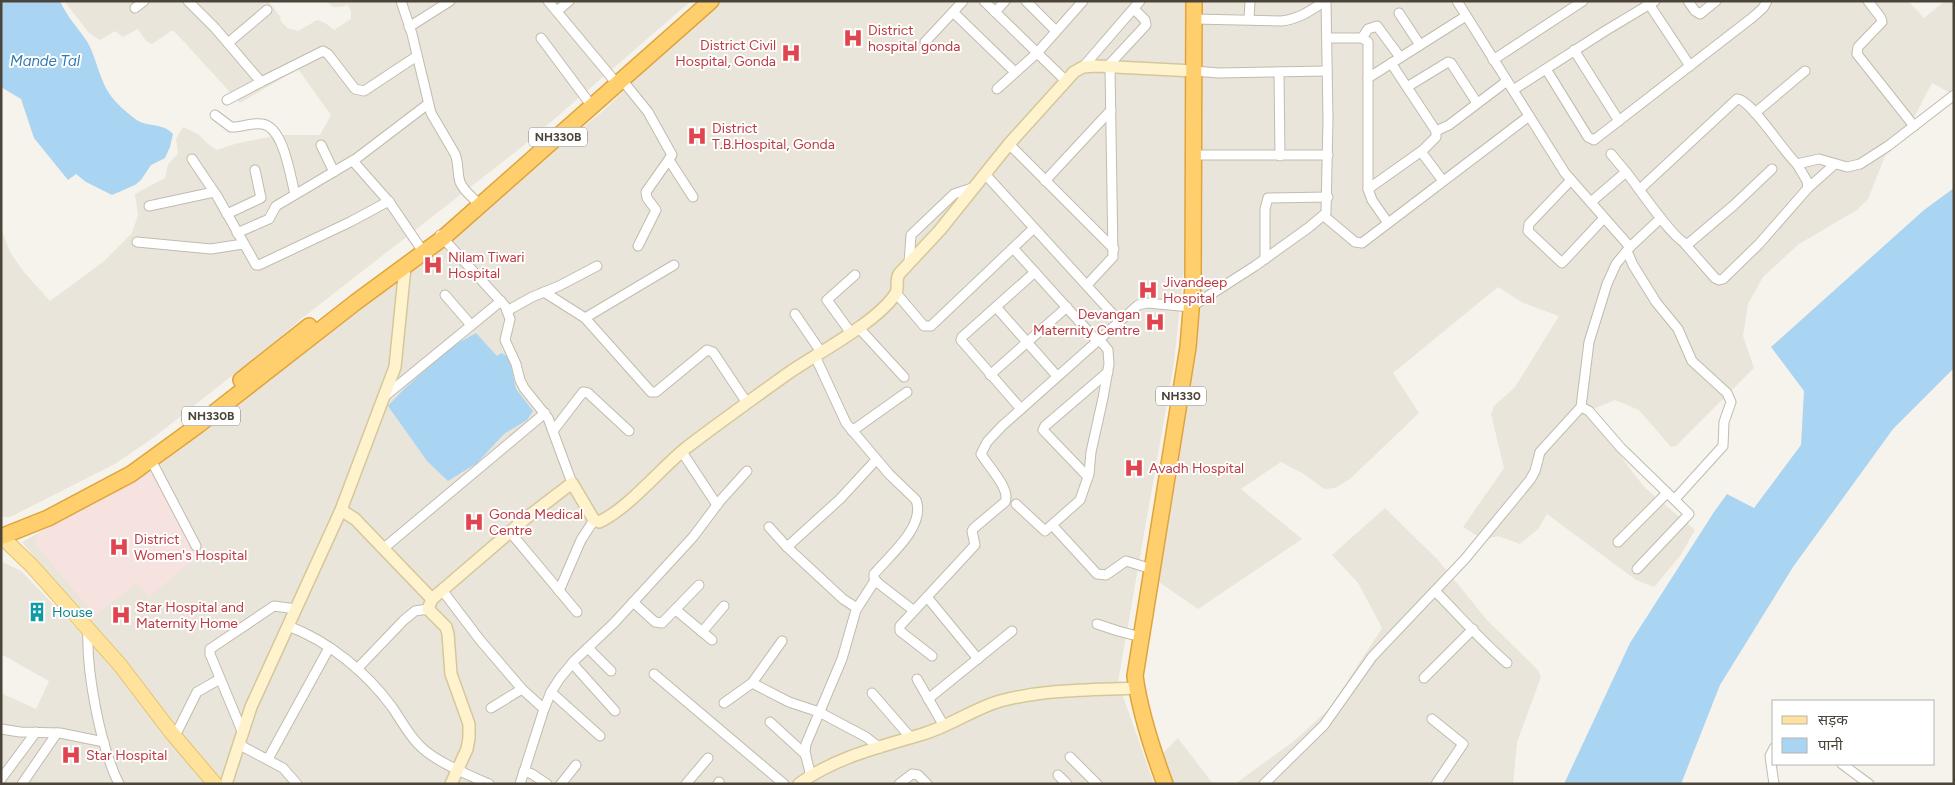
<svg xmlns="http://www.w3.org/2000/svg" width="1955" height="785" viewBox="0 0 1955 785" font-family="Figtree,'Noto Sans Devanagari',sans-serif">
	<rect width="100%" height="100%" fill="#f6f3ec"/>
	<g fill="#eae5da">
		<path d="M64,1H268L280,16L281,21L287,28L298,31L317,20L325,23L334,30L351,19V12L348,5L341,7H333L326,1H691L523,146L301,319L270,346L153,438L115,464L10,517H1V229L10,252L23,271L50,301L103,262L132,233L138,215L135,194L165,178L168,164L178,154L176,139L183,127L198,134L208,144L217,150L235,144L278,135H320L331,115L298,69L240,103L174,31H171L152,44L146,41L138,29L123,37L115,31L100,40L90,34Z"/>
		<path d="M718,1H1188L1187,240L1174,363L1118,682L1154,784H222L22,542L152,471L341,324L603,111Z"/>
		<path d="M1203,1H1908L1924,18L1945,1H1954V95L1932,83L1908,129L1885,156L1868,199L1857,210L1799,244L1763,277L1748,304L1743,336L1754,368L1676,446L1671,447L1639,410L1615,400L1591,410L1589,419L1597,425L1644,487L1695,530L1680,556L1654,587L1636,580L1547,514L1538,529L1520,544L1498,536L1484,540L1463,527L1504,468L1491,414L1494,406L1515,387L1559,316L1523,303L1498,287L1393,373L1419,413L1350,479L1335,488L1324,489L1304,474L1281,462L1241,489L1302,539L1198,609L1156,580L1201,306Z"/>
		<path d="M1385,508L1438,560L1487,620L1538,670L1541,677L1517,742L1513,784H1235L1294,741L1330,708L1382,628L1358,583L1332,555Z"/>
		<path d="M1,561L21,571L101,654L209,784H1V693L36,709L49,681L1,654Z"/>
		<path d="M1178,738L1213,784H1165L1157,759Z"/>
	</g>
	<path fill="#f6e3e0" d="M159,469L202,552L149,597L136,583L95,616L34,542L38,533Z"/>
	<g fill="#a9d4f2">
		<path d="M1,1H60C67,17 79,29 88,43C96,58 99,76 107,90C113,101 125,111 134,118C145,128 163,122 173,134L170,147L165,158L151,165L141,180L135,185L112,195L86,182L76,174L68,180L34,138L21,99L1,87Z"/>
		<path d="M1954,188V368L1893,429L1793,567L1720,685L1681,784H1564L1630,643L1714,512L1727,494L1754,508L1801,445L1804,391L1771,347L1924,210Z"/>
		<path d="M476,333L497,356L501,353L509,357L516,389L533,411L527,420L504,434L477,463L448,481L427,461L388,406L403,390L451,347Z"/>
	</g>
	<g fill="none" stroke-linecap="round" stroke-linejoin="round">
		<defs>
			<g id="street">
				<path d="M188,1L215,28L261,82L323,51L328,54L355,89L364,91L417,56"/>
				<path d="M401,1L412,34L431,113L455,154C459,163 457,173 460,182C463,190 471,196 476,201"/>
				<path d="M548,1L613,79"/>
				<path d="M963,1L953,12L1015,72"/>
				<path d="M984,1L1066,81"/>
				<path d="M1026,1L1056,31"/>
				<path d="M1457,1L1565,173L1630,247"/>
				<path d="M1647,1L1690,66"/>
				<path d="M1688,1L1695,11L1700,14L1716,1"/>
				<path d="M1868,1L1881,18L1882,22L1858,47L1857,54L1914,126"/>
				<path d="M135,8L144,1"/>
				<path d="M557,11L569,1"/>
				<path d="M995,12L1005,1"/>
				<path d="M1399,13L1420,45"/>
				<path d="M1194,19L1281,21C1299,19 1310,11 1325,1"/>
				<path d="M1249,19L1250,1"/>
				<path d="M409,27L450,1"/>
				<path d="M541,38L588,101"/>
				<path d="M1327,38H1362L1368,42V189L1372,200L1388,223"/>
				<path d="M1362,38L1368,29L1377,26L1400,57"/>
				<path d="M925,42L953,12"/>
				<path d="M228,43L267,10"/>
				<path d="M1574,50L1619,121"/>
				<path d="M1493,60L1583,1"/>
				<path d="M1391,63L1436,131V137L1423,150L1422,153L1443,181"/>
				<path d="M1083,67L1140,1"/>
				<path d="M1107,67L1146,25L1145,20L1134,9"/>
				<path d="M1546,69L1588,137L1594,140L1753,17L1763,8L1767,1"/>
				<path d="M1194,71L1219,73L1327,71"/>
				<path d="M1279,72L1280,156"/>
				<path d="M1368,78L1466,16"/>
				<path d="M623,81L648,112L672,155L646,192L647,198L656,210L638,246"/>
				<path d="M1407,87L1448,62L1451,63L1477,103"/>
				<path d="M997,89L1037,53L1083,1"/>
				<path d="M1513,90L1605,31L1655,1"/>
				<path d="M227,100L261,82"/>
				<path d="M1755,113L1805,71"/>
				<path d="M215,115L231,127C241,128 251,122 262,124C284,127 290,176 295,194"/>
				<path d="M1436,131L1449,125L1507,81"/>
				<path d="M1009,144L1114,249"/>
				<path d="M321,145L334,172"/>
				<path d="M1611,154L1626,172"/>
				<path d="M1193,155H1328"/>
				<path d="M192,159L217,196L256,265H259L350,222L389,201"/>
				<path d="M669,160L693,197"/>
				<path d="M353,161L390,203L424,253"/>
				<path d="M1797,164L1807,181L1808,188"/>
				<path d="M985,174L1119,321"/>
				<path d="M1571,180L1529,224L1528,231L1562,263L1604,218"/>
				<path d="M1045,181L1111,110"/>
				<path d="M1368,189L1423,150"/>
				<path d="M1640,189L1737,99C1751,99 1784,153 1797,164L1819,159L1847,167L1860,164L1888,146L1954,95"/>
				<path d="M1591,202L1626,172C1637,185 1675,243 1688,244L1734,205L1772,169"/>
				<path d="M149,206L214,192"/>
				<path d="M227,214L261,198L255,170"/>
				<path d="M1324,216L1355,242L1362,243L1529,116"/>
				<path d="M237,233L269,219L276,206L357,158L428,104"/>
				<path d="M440,235L505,306L510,319L505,340L516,364L520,380L524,388L548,418L572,483"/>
				<path d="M137,242L211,249L243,244"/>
				<path d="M1685,244L1715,278L1719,280L1723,279L1759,244L1808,188L1835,164"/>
				<path d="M1013,248L1097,341"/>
				<path d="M1627,251L1633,265L1656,302L1678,329L1692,361L1727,393L1731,402L1724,422L1723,446L1675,499"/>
				<path d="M1265,259V209L1268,198L1328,197"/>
				<path d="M909,263L911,235L954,194L972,188"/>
				<path d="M1087,285L1113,257L1110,67"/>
				<path d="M544,292L585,318L651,392H656L707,350L713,352L747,403"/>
				<path d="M896,293L924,326H931L1034,228"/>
				<path d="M445,295L471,325"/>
				<path d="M996,307L1057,376"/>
				<path d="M507,311L532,297L559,286L597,266"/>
				<path d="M795,314L821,352"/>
				<path d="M585,318L674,265"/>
				<path d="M858,327L904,377"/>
				<path d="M851,333L827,300L855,275"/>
				<path d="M815,356L846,423L889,474L916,500C926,526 890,555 874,574V578L878,583"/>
				<path d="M990,375L1067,307"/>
				<path d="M385,396L501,301"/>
				<path d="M1581,407L1589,411L1621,448L1689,514L1637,569"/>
				<path d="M1021,409L961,340L962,337L1035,272"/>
				<path d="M553,431L583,392L588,393L629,431"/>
				<path d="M852,431L907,392"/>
				<path d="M682,452L717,505"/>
				<path d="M151,460L196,546"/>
				<path d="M1088,477L1043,430L1045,426L1108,372"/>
				<path d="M1016,504L1045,531L1080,500L1089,474L1091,452L1103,398L1109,364L1108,350L1099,339"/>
				<path d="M1053,526L1097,574L1106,575L1126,561L1152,569"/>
				<path d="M769,527L787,547L843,599L857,608"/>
				<path d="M510,532L577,612"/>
				<path d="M1618,542L1667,493"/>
				<path d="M787,547L840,499L876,460"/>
				<path d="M384,548L545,413"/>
				<path d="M442,590L480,640L522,689L544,709"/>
				<path d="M559,591L581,540L594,520"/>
				<path d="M1435,591C1459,615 1481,641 1507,663"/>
				<path d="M927,597L978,659"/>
				<path d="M633,602L655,622L662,623L699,585"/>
				<path d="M676,610L712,640"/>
				<path d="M1097,624L1118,631L1141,637"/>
				<path d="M288,626C329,641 367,673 392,707C401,720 408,734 419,745C434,761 468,775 489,784"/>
				<path d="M88,629C86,671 100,746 119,784"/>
				<path d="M702,632L724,606"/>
				<path d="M588,648L611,671"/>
				<path d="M932,656L900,631V626L975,545L972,531L974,528L1005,502C1011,489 988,466 981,454L987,442L1002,426L1138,305L1147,303L1191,307L1255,266L1308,228L1326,213L1328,119L1326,1"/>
				<path d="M572,663L615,711"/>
				<path d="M357,669L404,620L415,611L428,609"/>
				<path d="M654,674L784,784"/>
				<path d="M1424,678L1473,629"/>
				<path d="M917,679L944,726"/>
				<path d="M752,683L789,702L819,712L866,737L880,748"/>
				<path d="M551,692L600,736"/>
				<path d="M872,693L911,738"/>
				<path d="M928,699L1012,631"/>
				<path d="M724,703L752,683L782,641"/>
				<path d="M491,708L522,689"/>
				<path d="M1432,719L1463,744L1436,784"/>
				<path d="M770,722L806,755"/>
				<path d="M1,729L20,732L60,733L104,742"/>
				<path d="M242,731L210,654V649L274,606L296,609"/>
				<path d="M175,736L197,692L220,679"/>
				<path d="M238,744L283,768L297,784"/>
				<path d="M1774,748L1770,756L1774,784"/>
				<path d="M1070,757L1097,784"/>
				<path d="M268,759L329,648"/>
				<path d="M1842,764L1869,784"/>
				<path d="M524,771L532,774L547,784"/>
				<path d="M1058,775L1067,784"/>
				<path d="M811,776L805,753L806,744L842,659L856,610L874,582L878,583L913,610"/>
				<path d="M1,779L36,732"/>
				<path d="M22,784L57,733"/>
				<path d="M520,784L544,709L551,692L560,678L575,660L614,623L693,537L720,501L747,471"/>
				<path d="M561,784L576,765"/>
				<path d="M686,784L708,758"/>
				<path d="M718,784L719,782"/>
				<path d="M899,784L912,774L918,775L927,784"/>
				<path d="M1264,784L1324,725L1372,657L1465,559L1530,480L1535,471L1540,452L1581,407L1589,342L1607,284L1616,264L1630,247L1661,218"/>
			</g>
			<g id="secondary">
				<path d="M341,510L355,519L432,599"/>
				<path d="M226,784L251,707L341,510L395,367L405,267"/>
				<path d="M451,784L467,749L469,738V724L451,674L448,634L446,627L428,609L432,599L525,519L572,483L594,520L599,522C628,509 660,469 686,448C720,422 755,397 790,372C818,353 879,321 896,293C899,286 895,281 899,274L940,230L1009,144L1074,72L1083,67L1096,66L1194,71"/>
				<path d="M799,784C835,757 881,747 923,734C950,726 973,709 1000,701C1045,689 1091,690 1137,688"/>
			</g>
			<path id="primary" d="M3,538L32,566L120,665L171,732L215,784"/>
			<g id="highway">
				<path d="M241,380L309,326"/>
				<path d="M3,536L48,518L131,474L197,426L356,302L443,238L711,1"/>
				<path d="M1165,784C1152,749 1140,713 1135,676L1188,347L1193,286L1194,1"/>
			</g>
		</defs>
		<use href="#street" stroke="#c2bbae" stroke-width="11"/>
		<use href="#secondary" stroke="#d6c79b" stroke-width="14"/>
		<use href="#primary" stroke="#e6c16a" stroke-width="16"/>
		<use href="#highway" stroke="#e0a43c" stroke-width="18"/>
		<use href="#street" stroke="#fff" stroke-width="9"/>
		<use href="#secondary" stroke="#fff3cd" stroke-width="11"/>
		<use href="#primary" stroke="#ffe39c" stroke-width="14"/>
		<use href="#highway" stroke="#ffcf6e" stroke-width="15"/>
	</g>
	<defs>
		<symbol id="hospital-bare" viewBox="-9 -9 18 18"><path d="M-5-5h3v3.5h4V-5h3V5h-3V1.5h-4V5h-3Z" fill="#e0444e" stroke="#fff" stroke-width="2.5" paint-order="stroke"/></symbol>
		<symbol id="building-bare" viewBox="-9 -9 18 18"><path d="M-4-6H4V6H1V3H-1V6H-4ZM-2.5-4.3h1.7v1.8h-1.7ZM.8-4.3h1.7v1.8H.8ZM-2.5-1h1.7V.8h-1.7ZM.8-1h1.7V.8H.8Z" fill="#0f9aa8" stroke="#fff" stroke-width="2.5" paint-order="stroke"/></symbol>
	</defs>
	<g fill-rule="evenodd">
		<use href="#hospital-bare" x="839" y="24" width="28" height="28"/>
		<use href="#hospital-bare" x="777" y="39" width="28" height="28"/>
		<use href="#hospital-bare" x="683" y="122" width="28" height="28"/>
		<use href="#hospital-bare" x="419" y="251" width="28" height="28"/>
		<use href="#hospital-bare" x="1134" y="276" width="28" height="28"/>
		<use href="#hospital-bare" x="1141" y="308" width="28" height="28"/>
		<use href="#hospital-bare" x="1120" y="454" width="28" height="28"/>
		<use href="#hospital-bare" x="460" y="508" width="28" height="28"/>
		<use href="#hospital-bare" x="105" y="533" width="28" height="28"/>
		<use href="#building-bare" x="23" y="598" width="28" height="28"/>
		<use href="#hospital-bare" x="107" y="601" width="28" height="28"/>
		<use href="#hospital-bare" x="57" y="741" width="28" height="28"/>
	</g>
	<g text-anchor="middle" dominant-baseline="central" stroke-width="4" stroke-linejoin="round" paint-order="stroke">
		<g fill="#fff" stroke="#817c74" stroke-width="1">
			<rect x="529" y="127.5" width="58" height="19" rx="4"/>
			<rect x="1156" y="386.5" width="50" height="19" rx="4"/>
			<rect x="182" y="406.5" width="58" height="19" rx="4"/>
		</g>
		<g font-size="12" font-weight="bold" fill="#4b4439">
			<text x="558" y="137">NH330B</text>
			<text x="1181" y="396">NH330</text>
			<text x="211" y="416">NH330B</text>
		</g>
		<g font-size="14" fill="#be3a42" stroke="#fff" text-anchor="start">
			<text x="868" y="30">District<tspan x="868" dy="16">hospital gonda</tspan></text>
			<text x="776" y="45" text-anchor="end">District Civil<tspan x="776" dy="16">Hospital, Gonda</tspan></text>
			<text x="712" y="128">District<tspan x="712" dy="16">T.B.Hospital, Gonda</tspan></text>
			<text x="448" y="257">Nilam Tiwari<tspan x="448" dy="16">Hospital</tspan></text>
			<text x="1163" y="282">Jivandeep<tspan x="1163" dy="16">Hospital</tspan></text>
			<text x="1140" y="314" text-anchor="end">Devangan<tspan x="1140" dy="16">Maternity Centre</tspan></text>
			<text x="1149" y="468">Avadh Hospital</text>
			<text x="489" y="514">Gonda Medical<tspan x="489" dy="16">Centre</tspan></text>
			<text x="134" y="539">District<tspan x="134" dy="16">Women's Hospital</tspan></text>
			<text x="136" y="607">Star Hospital and<tspan x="136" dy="16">Maternity Home</tspan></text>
			<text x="86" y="755">Star Hospital</text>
		</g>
		<g font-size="14" fill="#0d838f" stroke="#fff" text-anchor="start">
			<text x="52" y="612">House</text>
		</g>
		<g font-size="15" font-style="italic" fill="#2e7ab2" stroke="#fff">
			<text x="45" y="61">Mande Tal</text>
		</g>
	</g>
	<rect width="1955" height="785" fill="none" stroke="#4b4439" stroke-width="5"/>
	<rect x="1772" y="700" width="162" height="65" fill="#ffffff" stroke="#b7b4b0"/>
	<rect x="1782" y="716" width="25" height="8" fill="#ffe39c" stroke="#b7b4b0"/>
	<text x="1818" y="725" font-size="15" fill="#4b4439">सड़क</text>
	<rect x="1782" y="738" width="25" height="15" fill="#a9d4f2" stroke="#b7b4b0"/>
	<text x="1818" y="750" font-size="15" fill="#4b4439">पानी</text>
</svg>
